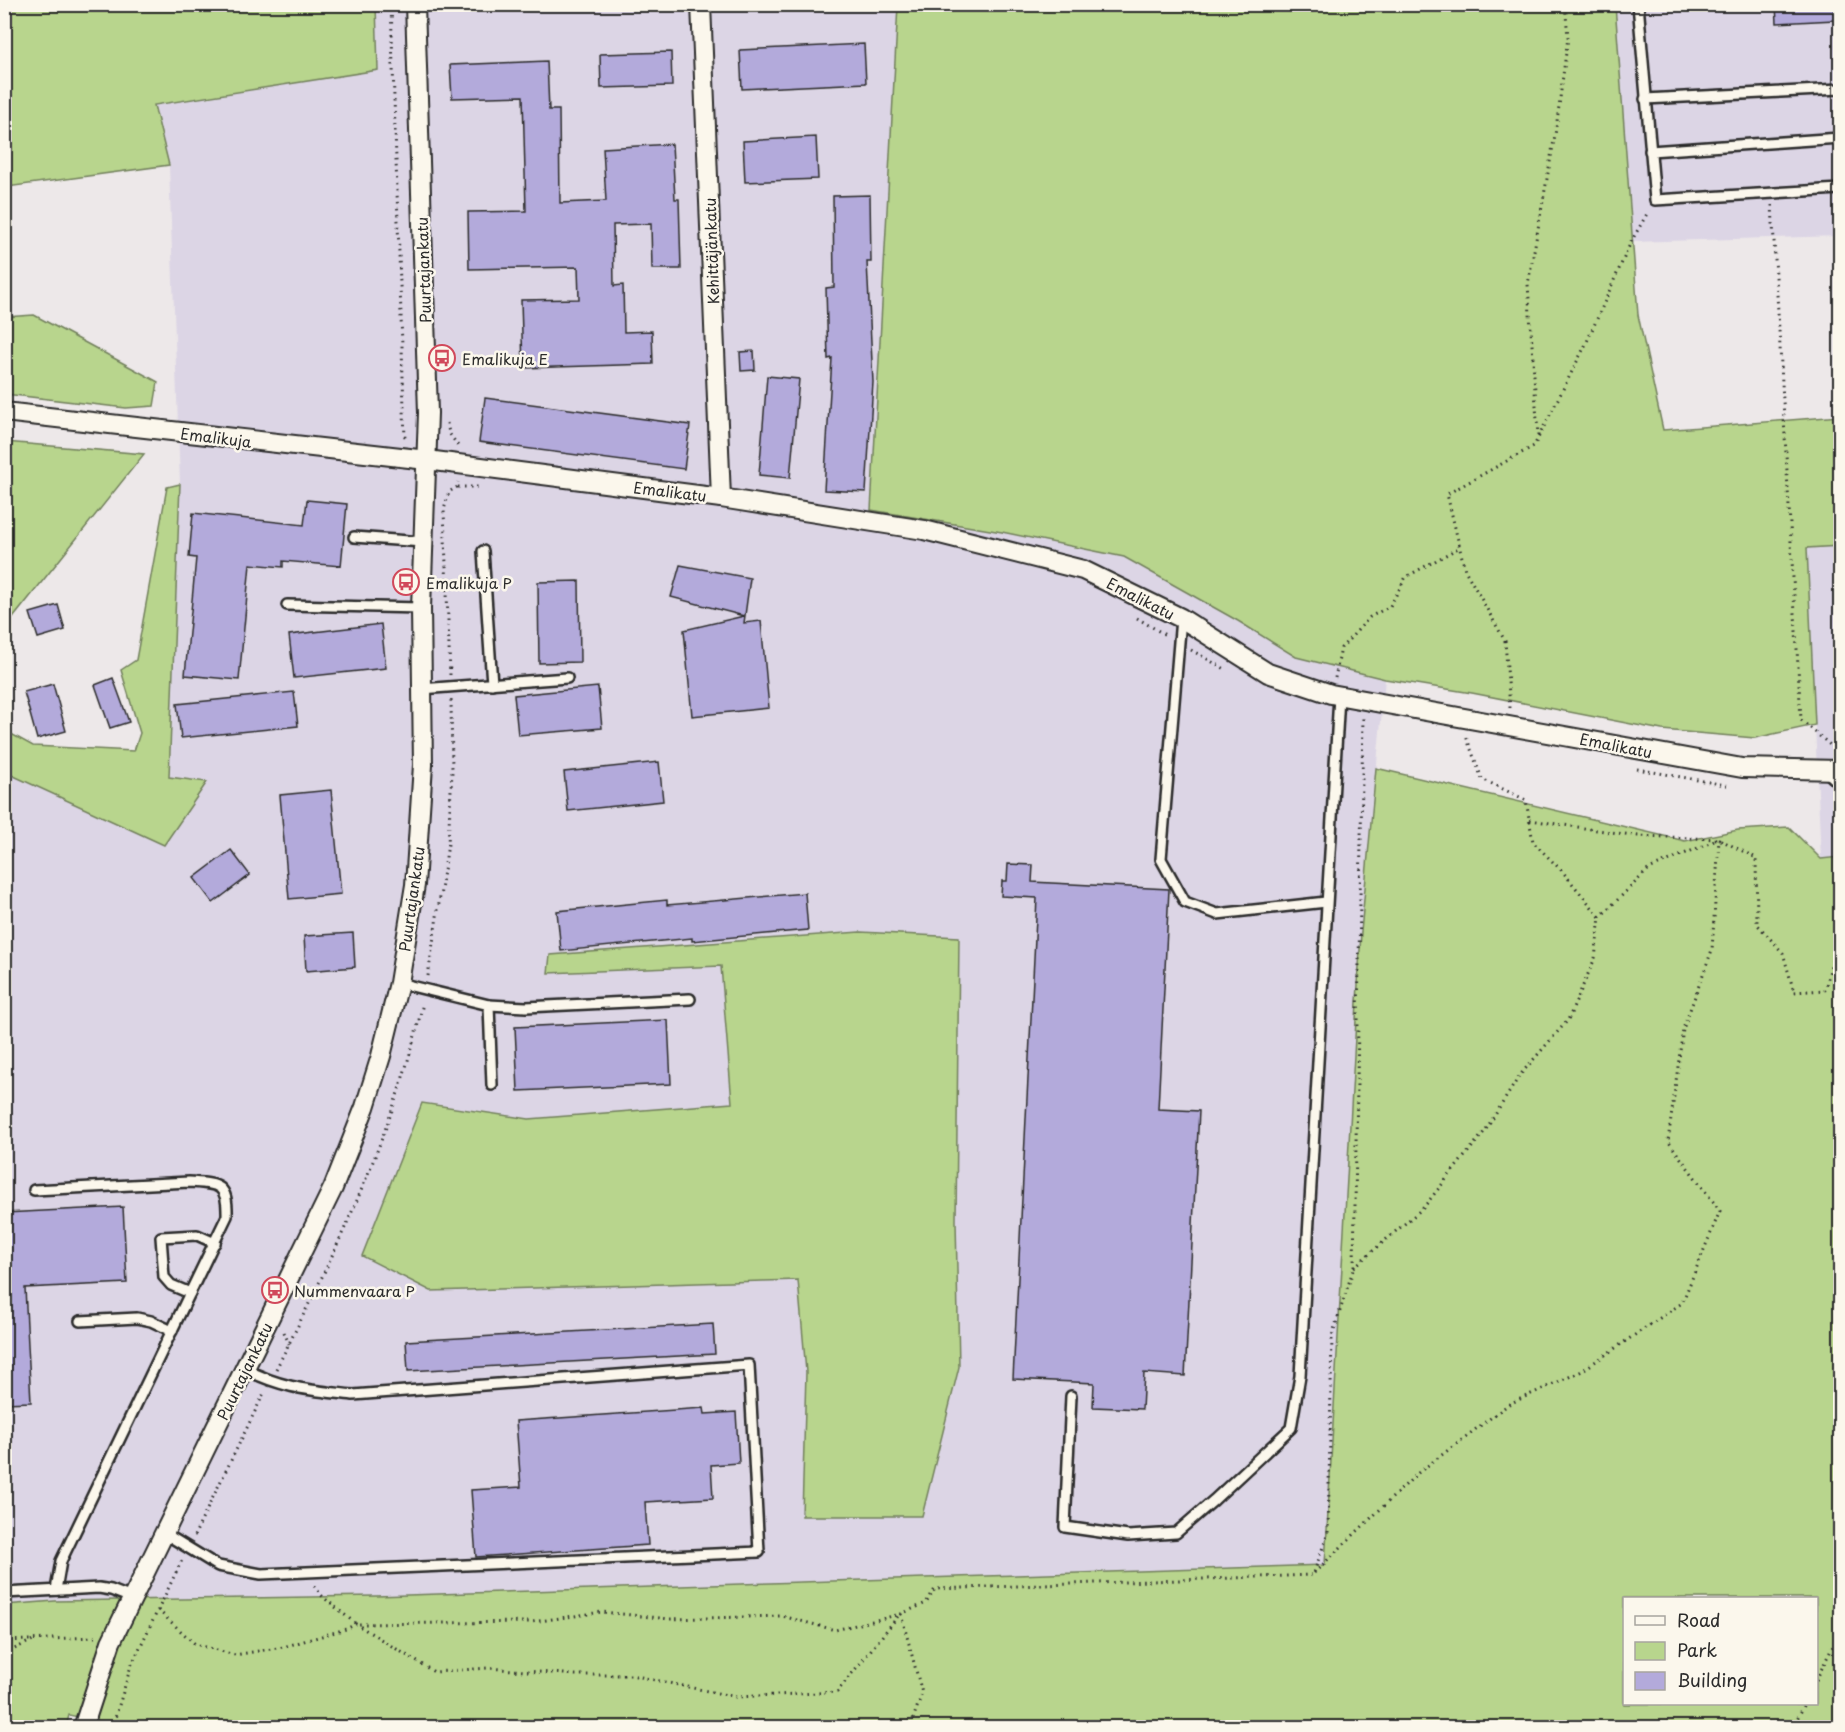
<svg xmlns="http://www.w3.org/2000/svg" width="1845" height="1732" viewBox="0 0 1845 1732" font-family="'Playpen Sans',sans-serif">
	<rect width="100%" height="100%" fill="#ede8e9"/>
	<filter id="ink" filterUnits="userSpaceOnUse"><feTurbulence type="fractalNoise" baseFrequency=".0167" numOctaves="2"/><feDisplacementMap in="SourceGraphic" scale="12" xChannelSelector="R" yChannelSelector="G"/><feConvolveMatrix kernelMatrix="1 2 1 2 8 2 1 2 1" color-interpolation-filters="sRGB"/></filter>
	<g filter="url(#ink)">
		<g fill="#dcd5e5">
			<path d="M376,5H898L871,510L1002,532L1124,557L1238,621L1296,657L1385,679L1361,932L1326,1566L376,1596L55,1601L5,1605L4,745L134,751L140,733L121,670L136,660L167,487L180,484L169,165L154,105L378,70Z"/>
			<path d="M1615,5H1840V236L1631,242Z"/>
			<path d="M1840,546V857L1821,859L1807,548Z"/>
		</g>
		<g fill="#b8d58d" stroke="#72805c" stroke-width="1.5" fill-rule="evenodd">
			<path d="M4,5H376L378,70L154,105L169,165L7,187L4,177Z"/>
			<path d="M898,5H1615L1638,315L1663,430L1840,416V546L1807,548L1815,725L1755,738L1662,730L1472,693L1385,679L1296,657L1238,621L1124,557L1002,532L871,510Z"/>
			<path d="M34,315L158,382L154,406L126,408L5,394V317Z"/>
			<path d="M5,442L144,454L5,628L4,442Z"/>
			<path d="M180,484L169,777L207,782L164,845L5,772L4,730L33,746L134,751L140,733L121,670L136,660L167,487Z"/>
			<path d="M1376,768L1685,841L1738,830L1789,827L1821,859L1840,857V1727L136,1728L69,1715L66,1727L5,1728V1605L55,1601L376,1596L1325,1565L1361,932ZM1624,1598H1816V1704H1624Z"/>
			<path d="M860,932L959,937L956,1221L959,1367L922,1516H802L806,1372L798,1280L431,1291L362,1256L422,1103L529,1119L732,1103L721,966L548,973L550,955Z"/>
		</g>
		<g fill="#b3aadb" stroke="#2b2b2b" stroke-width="1.5">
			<path d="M1776,4H1834L1835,20L1777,23Z"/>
			<path d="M864,44L866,83L742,89L740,50Z"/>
			<path d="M671,52L672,86L601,88L600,54Z"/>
			<path d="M547,61L549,110H559L560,203L606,201L603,148L672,144L675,199H679L681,269H652L651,224L613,225L614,286L623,285L624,332L652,331L653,364L523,368L521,300L579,299L578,267L469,269L468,212L526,211L523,96L452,98L450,65Z"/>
			<path d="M816,137L818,179L745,182L743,141Z"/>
			<path d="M870,195L871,262H867L873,382L866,492L824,490L832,358L828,359L826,288L834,287L833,196Z"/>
			<path d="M754,351L755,370L741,371L740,352Z"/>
			<path d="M767,376L799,379L790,478L759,475Z"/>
			<path d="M485,398L690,425L684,469L479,442Z"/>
			<path d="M307,500L347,504L341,566L283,561V567L250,564L239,680L185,675L196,558L189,557L193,513L304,525Z"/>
			<path d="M680,565L750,578L744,623L761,621L769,708L692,716L684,630L744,616L671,597Z"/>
			<path d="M579,581L580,662L539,663L538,582Z"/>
			<path d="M58,605L65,630L38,638L30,613Z"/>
			<path d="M381,624L386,668L294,678L289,635Z"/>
			<path d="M113,678L129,722L110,728L95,685Z"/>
			<path d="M53,684L66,731L37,739L24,692Z"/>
			<path d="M598,687L602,728L518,735L514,695Z"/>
			<path d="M294,692L298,726L181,738L177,704Z"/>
			<path d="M659,762L663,801L568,811L564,772Z"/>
			<path d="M331,790L341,894L289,899L280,795Z"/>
			<path d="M231,850L250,875L213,903L194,878Z"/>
			<path d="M1008,864L1033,865L1032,882L1169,889L1158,1109L1199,1111L1185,1376L1144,1373L1142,1409L1093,1407L1094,1383L1013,1379L1037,898L1001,896L1002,881H1007Z"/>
			<path d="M805,893L808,930L692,941V938L561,951L557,911L667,900V905Z"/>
			<path d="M353,933L355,967L306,971L304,936Z"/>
			<path d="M668,1020L671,1084L518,1091L515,1027Z"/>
			<path d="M123,1207L127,1283L25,1288L31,1402L4,1403V1213Z"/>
			<path d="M713,1324L715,1354L408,1371L406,1341Z"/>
			<path d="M704,1408L705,1414L736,1412L739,1463L711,1465L713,1498L645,1502L648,1545L476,1557L471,1490L521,1487L516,1421Z"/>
		</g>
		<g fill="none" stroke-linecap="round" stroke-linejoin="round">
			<defs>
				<g id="service">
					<path d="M1638,4L1655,200L1840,189"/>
					<path d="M1645,99L1840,89"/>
					<path d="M1650,151L1840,138"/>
					<path d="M354,537L423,542"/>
					<path d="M483,551L492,684"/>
					<path d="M287,605L421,608"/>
					<path d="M1181,618L1161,859L1185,902L1217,914L1326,902"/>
					<path d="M421,689L567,678"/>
					<path d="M1826,771L1840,784"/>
					<path d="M399,983L489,1005L526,1007L690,999"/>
					<path d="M489,1005L492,1085"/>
					<path d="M34,1190L189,1182C218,1184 228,1183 227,1216L61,1561L56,1590"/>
					<path d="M190,1293L171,1285L164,1277L161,1237L197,1235L215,1243"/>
					<path d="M80,1321L137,1318L151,1321L172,1331"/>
					<path d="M1071,1396L1065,1527L1128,1536L1176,1533L1214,1500L1291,1428L1300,1376L1339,696"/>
					<path d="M164,1533L218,1566L261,1574L759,1552L749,1365L353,1395C311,1390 283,1389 245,1369"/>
					<path d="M4,1593L99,1588L111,1590L132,1598"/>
				</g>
				<g id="minor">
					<path d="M701,4L721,498"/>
					<path d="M4,412L427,460L721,498L924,530L1083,570L1181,618L1268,673L1331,694L1742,768L1840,770"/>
					<path d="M83,1728L111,1642L333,1188L365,1107L381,1056L399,983L415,885L423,765L421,608L428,413L415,4"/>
				</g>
			</defs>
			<use href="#service" stroke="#2b2b2b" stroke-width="14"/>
			<use href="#minor" stroke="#2b2b2b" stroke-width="22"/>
			<g stroke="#2b2b2b" stroke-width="3" stroke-dasharray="1.5 4.5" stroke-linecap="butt">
				<path d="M391,4L405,440"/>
				<path d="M1772,205L1801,720L1837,751"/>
				<path d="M447,423L449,433L458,446"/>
				<path d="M1538,436L1528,284L1556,129L1568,37L1565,4"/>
				<path d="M458,487H481"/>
				<path d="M1137,618L1167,636"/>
				<path d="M1191,650L1225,669"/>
				<path d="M450,675L444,510L449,492L457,487L458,482"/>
				<path d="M1335,678L1341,648L1370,617L1390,606L1406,577L1460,547"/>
				<path d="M1510,708L1505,641L1465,570L1447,494L1534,446L1585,346L1631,242L1648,212"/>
				<path d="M1637,769L1731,786"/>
				<path d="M1530,820L1638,836L1719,839L1756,858L1757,924L1783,953L1794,992L1825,990L1836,945L1840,949"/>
				<path d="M428,976L448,844L452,772L451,699"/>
				<path d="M1354,1267L1423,1208L1485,1131L1520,1075L1568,1020L1595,958L1600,917L1562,871L1533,842L1526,800L1482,779L1466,736"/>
				<path d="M284,1332L289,1344"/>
				<path d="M276,1369C337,1250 393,1134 423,1003"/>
				<path d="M194,1536L265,1391"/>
				<path d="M1314,1573L1418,1473L1509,1404L1580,1372L1682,1303L1720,1211L1668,1141L1683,1029L1712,950L1719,839L1649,869L1600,917"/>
				<path d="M314,1586L323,1597L356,1624L532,1622L602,1612L670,1619L782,1616L835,1630L901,1614L926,1603L935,1589L1313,1575L1328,1533L1332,1336L1354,1267L1363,716"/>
				<path d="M158,1610L195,1644L235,1655L283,1647L346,1629L356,1624L434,1672L488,1668L576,1675H631L736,1697L837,1692L899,1615"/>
				<path d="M901,1614L922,1693L910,1728"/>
				<path d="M4,1641L95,1637"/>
				<path d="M4,1654L33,1640"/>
				<path d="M1816,1680L1840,1632"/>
				<path d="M112,1728L131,1666L182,1560"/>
				<path d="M1792,1728L1805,1704"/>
			</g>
			<use href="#service" stroke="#fbf7ec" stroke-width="9"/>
			<use href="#minor" stroke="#fbf7ec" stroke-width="18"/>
		</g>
	</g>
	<defs>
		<symbol id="bus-ring" viewBox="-11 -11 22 22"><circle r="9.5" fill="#fbf7ec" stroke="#d1495b" stroke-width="1.5"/><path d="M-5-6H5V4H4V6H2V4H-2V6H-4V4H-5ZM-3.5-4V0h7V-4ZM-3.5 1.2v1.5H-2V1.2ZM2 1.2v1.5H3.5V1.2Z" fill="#d1495b"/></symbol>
	</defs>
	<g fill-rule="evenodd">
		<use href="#bus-ring" x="427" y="343" width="30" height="30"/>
		<use href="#bus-ring" x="391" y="567" width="30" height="30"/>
		<use href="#bus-ring" x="260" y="1275" width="30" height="30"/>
	</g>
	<g text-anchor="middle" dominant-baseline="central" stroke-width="5" stroke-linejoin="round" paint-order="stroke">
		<g font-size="15" fill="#2b2b2b" stroke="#fbf7ec">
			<text transform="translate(711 251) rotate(-92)">Kehittäjänkatu</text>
			<text transform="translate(423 270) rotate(-92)">Puurtajankatu</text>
			<text transform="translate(216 437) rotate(7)">Emalikuja</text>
			<text transform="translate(670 491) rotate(7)">Emalikatu</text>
			<text transform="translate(1141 598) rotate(27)">Emalikatu</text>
			<text transform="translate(1616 745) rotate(11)">Emalikatu</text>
			<text transform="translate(411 899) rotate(-82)">Puurtajankatu</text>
			<text transform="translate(244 1371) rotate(-64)">Puurtajankatu</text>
		</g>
		<g font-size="15" fill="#2b2b2b" stroke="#fbf7ec" text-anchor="start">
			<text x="462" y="358">Emalikuja E</text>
			<text x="426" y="582">Emalikuja P</text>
			<text x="294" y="1290">Nummenvaara P</text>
		</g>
	</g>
	<rect width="1845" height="1732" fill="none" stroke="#fbf7ec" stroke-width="24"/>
	<rect x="12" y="12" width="1821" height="1708" fill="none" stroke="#2b2b2b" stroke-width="2" filter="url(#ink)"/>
	<rect x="1623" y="1597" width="195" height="108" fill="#fbf7ec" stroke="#a8a59f" stroke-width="1.5"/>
	<rect x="1635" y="1616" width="30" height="9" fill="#fbf7ec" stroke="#a8a59f" stroke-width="1.5"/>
	<text x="1677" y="1627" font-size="18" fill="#2b2b2b">Road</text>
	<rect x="1635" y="1642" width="30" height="18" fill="#b8d58d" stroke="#a8a59f" stroke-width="1.5"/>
	<text x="1677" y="1657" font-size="18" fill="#2b2b2b">Park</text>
	<rect x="1635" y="1672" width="30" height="18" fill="#b3aadb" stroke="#a8a59f" stroke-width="1.5"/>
	<text x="1677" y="1687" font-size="18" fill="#2b2b2b">Building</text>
</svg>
